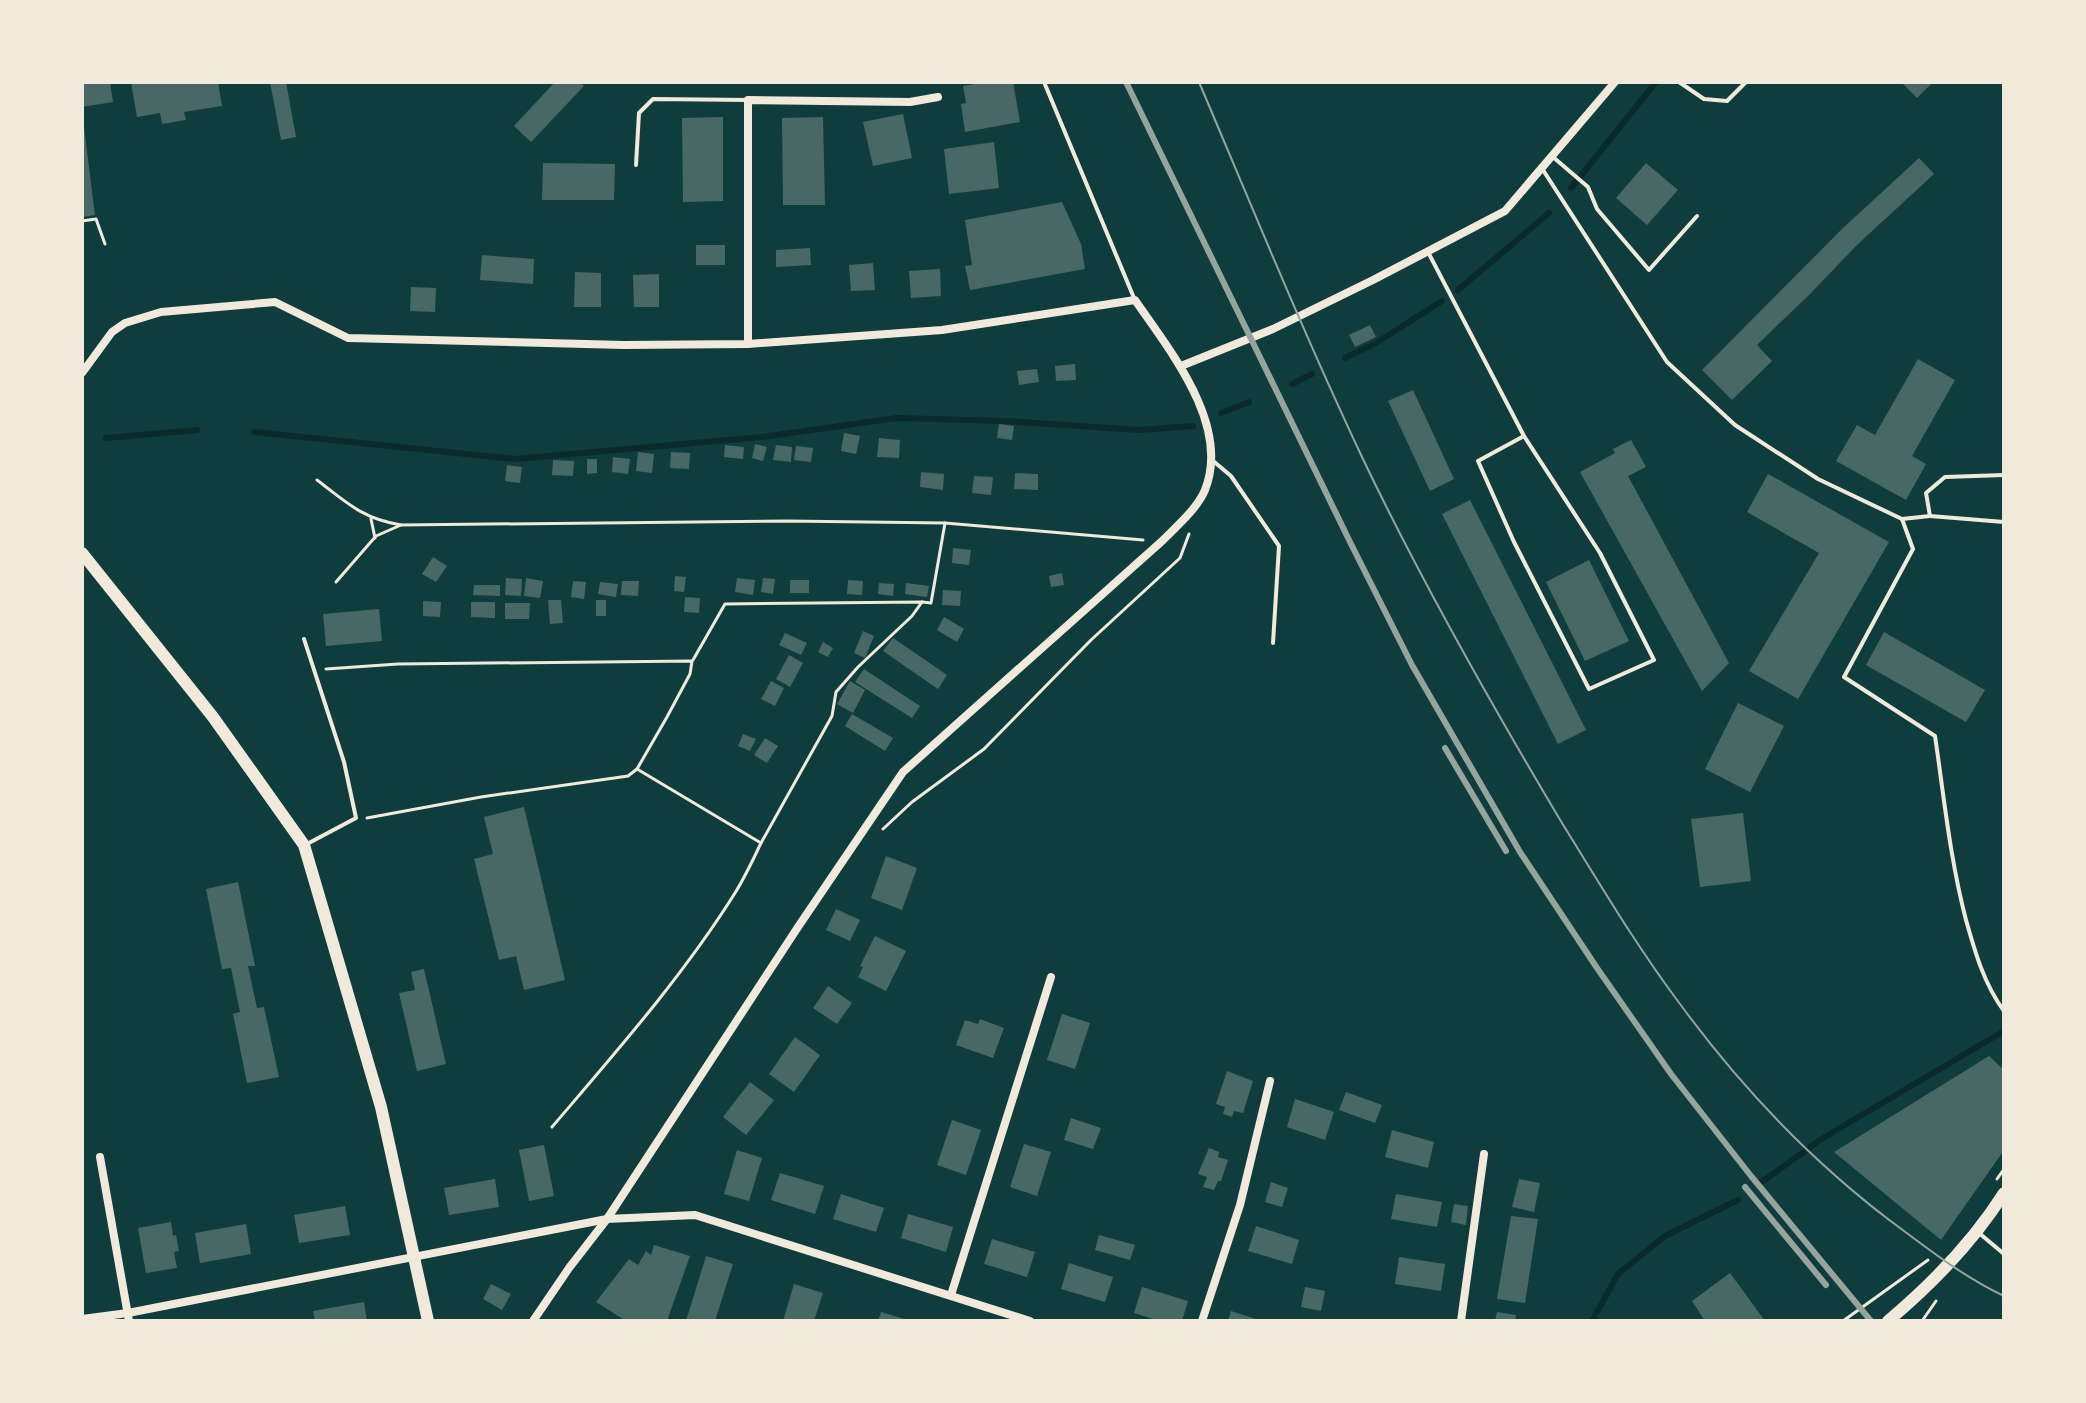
<svg xmlns="http://www.w3.org/2000/svg" width="2086" height="1403" viewBox="0 0 2086 1403" font-family="Montserrat,sans-serif">
	<rect width="100%" height="100%" fill="#0f3d3e"/>
	<g fill="none" stroke-linecap="round" stroke-linejoin="round">
		<g stroke="#0a2a2b" stroke-width="6">
			<path d="M1571,188L1656,82"/>
			<path d="M1458,290L1549,213"/>
			<path d="M1345,358L1376,343L1442,301"/>
			<path d="M1292,384L1312,374"/>
			<path d="M1221,413L1249,402"/>
			<path d="M254,432L515,459L762,437L897,418L1005,421L1140,430L1193,426"/>
			<path d="M106,438L197,430"/>
			<path d="M1759,1184L1823,1138L2004,1031"/>
			<path d="M1592,1321L1618,1274L1665,1236L1738,1200"/>
		</g>
	</g>
	<g fill="#486865">
		<path d="M82,82H110L113,102L82,107Z"/>
		<path d="M131,82H218L222,106L184,112L186,120L162,124L160,113L137,117Z"/>
		<path d="M270,82H286L296,137L281,140Z"/>
		<path d="M555,82H579L584,86L531,142L514,126Z"/>
		<path d="M986,82H1013L1020,122L965,132L961,104L966,103L963,86Z"/>
		<path d="M1901,82H1933L1917,98Z"/>
		<path d="M903,114L912,158L873,166L863,122Z"/>
		<path d="M723,117V201L683,202L682,118Z"/>
		<path d="M823,117L825,205H783L782,118Z"/>
		<path d="M82,126H84L86,143L95,215L82,217Z"/>
		<path d="M994,142L999,188L949,194L944,149Z"/>
		<path d="M1919,158L1934,174L1858,244L1810,294L1757,345L1772,361L1732,400L1702,370L1843,228Z"/>
		<path d="M543,163L615,164L614,200H542Z"/>
		<path d="M1646,163L1678,190L1647,225L1616,198Z"/>
		<path d="M1062,202L1081,244L1085,269L970,290L965,266L972,265L965,220Z"/>
		<rect x="696" y="245" width="29" height="20"/>
		<path d="M810,248L811,265L776,267V250Z"/>
		<path d="M482,255L534,259L533,284L480,280Z"/>
		<path d="M873,263L875,290L851,291L849,265Z"/>
		<path d="M940,269L941,296L911,298L909,271Z"/>
		<path d="M575,272L601,273V307H574Z"/>
		<path d="M659,274V307H634L633,275Z"/>
		<path d="M411,287L436,288L435,312L410,311Z"/>
		<path d="M1370,325L1376,337L1355,347L1349,335Z"/>
		<path d="M1918,359L1955,380L1912,456L1926,464L1906,500L1836,461L1857,425L1875,435Z"/>
		<path d="M1075,364L1076,380L1056,381L1055,366Z"/>
		<path d="M1037,369L1039,382L1019,385L1017,371Z"/>
		<path d="M1413,390L1454,479L1430,491L1388,401Z"/>
		<path d="M999,424L1014,426L1012,440L997,438Z"/>
		<path d="M844,433L860,436L856,454L841,451Z"/>
		<path d="M879,438L900,440L899,458L877,457Z"/>
		<path d="M1631,440L1646,467L1628,476L1729,663L1702,691L1580,472L1615,453L1613,449Z"/>
		<path d="M755,444L767,447L763,461L752,458Z"/>
		<path d="M725,445L744,447L743,459L724,457Z"/>
		<path d="M776,445L792,447L791,462L773,460Z"/>
		<path d="M796,446L813,448L811,462L794,460Z"/>
		<path d="M638,452L654,454L652,473L636,471Z"/>
		<path d="M671,452L690,453L689,469L670,468Z"/>
		<path d="M613,457L630,459L628,474L612,472Z"/>
		<path d="M587,459H597V473L587,474Z"/>
		<path d="M553,460L574,461L573,476L552,475Z"/>
		<path d="M507,465L522,467L520,483L505,481Z"/>
		<path d="M921,472L944,474L943,490L920,487Z"/>
		<path d="M1015,473L1038,474V490L1014,489Z"/>
		<path d="M1768,474L1889,542L1798,699L1749,671L1819,553L1747,512Z"/>
		<path d="M974,476L993,477L991,495L972,493Z"/>
		<path d="M1470,500L1586,730L1558,744L1442,514Z"/>
		<path d="M953,548L971,550L969,565L952,563Z"/>
		<path d="M433,557L447,566L436,582L422,574Z"/>
		<path d="M1589,560L1629,641L1585,661L1546,582Z"/>
		<path d="M1062,573L1064,585L1051,587L1049,576Z"/>
		<path d="M675,576L686,577L684,592L674,591Z"/>
		<path d="M506,578L522,579L521,596L505,595Z"/>
		<path d="M526,578L543,581L540,598L524,596Z"/>
		<path d="M737,578L755,580L753,595L735,592Z"/>
		<path d="M763,578L775,579L773,594L761,592Z"/>
		<rect x="790" y="580" width="19" height="13"/>
		<path d="M848,580L863,581L862,595L847,594Z"/>
		<path d="M573,581L586,582L584,599L571,597Z"/>
		<path d="M622,581H639L638,596L621,595Z"/>
		<path d="M600,582L618,584L616,597L598,594Z"/>
		<path d="M879,583L894,584L893,596L878,594Z"/>
		<path d="M906,583L929,586L927,597L905,594Z"/>
		<path d="M474,585H500V596L473,595Z"/>
		<path d="M943,590L961,591L960,606L942,605Z"/>
		<path d="M685,597L700,598L699,613L684,612Z"/>
		<path d="M548,600H561L563,623L550,624Z"/>
		<rect x="596" y="600" width="10" height="16"/>
		<path d="M423,601L441,602L440,617L423,616Z"/>
		<path d="M471,602H495V618L471,617Z"/>
		<path d="M505,603H530L529,619H505Z"/>
		<path d="M379,609L382,641L326,646L323,614Z"/>
		<path d="M944,617L964,629L957,642L937,630Z"/>
		<path d="M863,631L874,636L865,658L854,653Z"/>
		<path d="M1884,632L1985,690L1966,722L1866,665Z"/>
		<path d="M785,633L807,643L801,655L779,645Z"/>
		<path d="M893,638L947,675L938,689L883,651Z"/>
		<path d="M823,642L833,648L828,657L818,652Z"/>
		<path d="M789,655L803,663L790,687L776,679Z"/>
		<path d="M864,669L920,706L912,718L855,682Z"/>
		<path d="M771,681L784,688L775,706L761,699Z"/>
		<path d="M850,681L865,690L853,713L837,704Z"/>
		<path d="M1738,703L1784,726L1750,792L1705,769Z"/>
		<path d="M852,714L893,738L885,751L845,726Z"/>
		<path d="M743,734L756,739L750,751L738,746Z"/>
		<path d="M765,738L778,746L767,763L754,755Z"/>
		<path d="M524,807L565,980L524,990L516,956L499,960L474,859L493,854L484,817Z"/>
		<path d="M1743,813L1751,881L1700,887L1691,819Z"/>
		<path d="M886,856L917,868L902,910L871,898Z"/>
		<path d="M238,882L255,966H248L257,1008L264,1007L279,1077L247,1083L233,1014L240,1012L231,968L222,969L206,889Z"/>
		<path d="M836,909L860,920L850,941L826,930Z"/>
		<path d="M875,936L906,951L886,991L858,977L863,967L860,966Z"/>
		<path d="M424,969L446,1064L417,1071L399,993L415,990L411,972Z"/>
		<path d="M828,986L852,1003L837,1024L813,1008Z"/>
		<path d="M1062,1014L1090,1023L1075,1069L1047,1060Z"/>
		<path d="M980,1019L1004,1028L993,1058L956,1045L965,1020L978,1024Z"/>
		<path d="M795,1037L820,1055L794,1092L769,1074Z"/>
		<path d="M1989,1056L2004,1070V1150L1941,1240L1834,1152Z"/>
		<path d="M1227,1071L1253,1081L1243,1113L1234,1111L1232,1117L1223,1114L1225,1107L1216,1104Z"/>
		<path d="M750,1082L774,1100L746,1135L723,1117Z"/>
		<path d="M1346,1092L1382,1105L1375,1123L1339,1110Z"/>
		<path d="M1295,1099L1334,1112L1325,1140L1287,1127Z"/>
		<path d="M1071,1118L1101,1128L1093,1149L1064,1140Z"/>
		<path d="M952,1120L981,1130L966,1175L937,1165Z"/>
		<path d="M1392,1130L1434,1142L1428,1168L1385,1157Z"/>
		<path d="M1024,1144L1051,1152L1037,1196L1010,1187Z"/>
		<path d="M544,1145L554,1196L529,1201L519,1150Z"/>
		<path d="M1209,1148L1219,1152L1218,1157L1228,1160L1221,1181H1218L1214,1190L1203,1187L1207,1177L1198,1174Z"/>
		<path d="M737,1150L762,1158L749,1201L724,1194Z"/>
		<path d="M780,1173L824,1186L815,1214L771,1200Z"/>
		<path d="M495,1179L499,1207L449,1215L444,1188Z"/>
		<path d="M1519,1179L1540,1183L1534,1212L1512,1207Z"/>
		<path d="M1271,1182L1288,1188L1282,1207L1265,1202Z"/>
		<path d="M841,1194L884,1208L876,1232L833,1219Z"/>
		<path d="M1396,1194L1442,1202L1437,1227L1391,1219Z"/>
		<path d="M1454,1204L1468,1206L1466,1225L1451,1222Z"/>
		<path d="M345,1206L350,1235L299,1243L294,1215Z"/>
		<path d="M908,1214L953,1227L946,1252L901,1238Z"/>
		<path d="M1511,1216L1538,1219L1525,1303L1497,1299Z"/>
		<path d="M171,1222L173,1236L176,1235L179,1251L174,1252L177,1268L146,1273L138,1228Z"/>
		<path d="M246,1224L251,1254L200,1263L195,1233Z"/>
		<path d="M1256,1226L1299,1240L1292,1264L1248,1251Z"/>
		<path d="M1099,1235L1135,1245L1130,1260L1095,1250Z"/>
		<path d="M992,1239L1035,1252L1027,1277L984,1264Z"/>
		<path d="M654,1245L690,1256L667,1321H626L596,1302L629,1259L638,1265L646,1251L651,1255Z"/>
		<path d="M706,1256L733,1264L715,1321H686Z"/>
		<path d="M1399,1257L1445,1264L1441,1291L1395,1284Z"/>
		<path d="M1069,1263L1113,1277L1105,1302L1061,1289Z"/>
		<path d="M1730,1273L1765,1321H1705L1692,1301Z"/>
		<path d="M491,1284L511,1294L502,1310L483,1299Z"/>
		<path d="M794,1284L823,1293L814,1321H783Z"/>
		<path d="M1142,1287L1188,1301L1182,1321H1160L1134,1313Z"/>
		<path d="M1305,1287L1325,1291L1321,1311L1301,1307Z"/>
		<path d="M364,1302L367,1321H315L313,1311Z"/>
		<path d="M1231,1311L1259,1320V1321H1228Z"/>
		<path d="M881,1312L908,1320V1321H878Z"/>
		<path d="M1497,1312L1516,1315L1515,1321H1495Z"/>
	</g>
	<g fill="none" stroke-linecap="round" stroke-linejoin="round">
		<g stroke="#f1e9da" stroke-width="3">
			<path d="M82,221L96,219L105,244"/>
			<path d="M317,480C347,503 363,519 401,525L788,521L945,523"/>
			<path d="M371,519L375,538"/>
			<path d="M336,582L376,536L401,525"/>
			<path d="M922,602L931,603L945,523L1143,540"/>
			<path d="M693,660L725,604L922,602L912,616L858,667L836,692L832,716L761,843"/>
			<path d="M326,669L398,664L692,661L690,674L667,717L637,769L628,776L481,797L367,818"/>
			<path d="M883,829L912,802L984,749L1091,640L1180,558L1189,534"/>
			<path d="M552,1127C616,1052 683,976 735,893C745,877 753,860 761,843L637,769"/>
			<path d="M1997,1179L2004,1169"/>
			<path d="M1843,1321L1928,1260"/>
			<path d="M1922,1321L1936,1301"/>
		</g>
		<g stroke="#f1e9da" stroke-width="4">
			<path d="M1044,82L1134,298"/>
			<path d="M1679,82L1704,99L1727,101L1746,82"/>
			<path d="M1553,157L1588,187L1597,209L1649,270L1697,216"/>
			<path d="M636,165L639,113L653,99L748,100"/>
			<path d="M1543,170L1667,362L1735,425L1818,479L1902,519L1930,516"/>
			<path d="M1428,252L1524,436L1600,553L1654,660L1589,689L1514,542L1478,461L1524,436"/>
			<path d="M1212,460L1231,476L1279,546L1273,643"/>
			<path d="M2004,475L1945,477L1926,493L1930,516L2004,522"/>
			<path d="M1902,519L1913,549L1844,677L1935,736C1944,797 1950,859 1966,920C1975,952 1984,984 2004,1011"/>
			<path d="M304,639L344,762L356,818L307,844"/>
			<path d="M1979,1233L2004,1254"/>
		</g>
		<g stroke="#f1e9da" stroke-width="8">
			<path d="M748,344V100L910,102L938,97"/>
			<path d="M1181,366L1273,329L1373,280L1505,211L1615,82"/>
			<path d="M82,373L112,332L125,323L161,312L275,302L348,338L624,345L748,344L942,330L1135,300C1170,351 1231,425 1205,490C1197,509 1176,527 1161,542L903,772L798,927L607,1219L569,1268L533,1321"/>
			<path d="M100,1157L129,1321"/>
			<path d="M951,1295L1051,977"/>
			<path d="M82,1319L128,1313L607,1219L695,1215L1030,1321"/>
			<path d="M1202,1321L1240,1205L1270,1081"/>
			<path d="M1461,1321L1484,1154"/>
		</g>
		<g stroke="#f1e9da" stroke-width="12">
			<path d="M82,553L213,717L304,845L381,1107L428,1321"/>
			<path d="M1888,1321C1932,1284 1973,1242 2004,1193"/>
		</g>
		<path stroke="#97a49c" stroke-width="2" d="M1199,82C1252,207 1304,334 1362,457C1422,583 1491,704 1562,823C1600,884 1637,947 1680,1004C1743,1090 1818,1168 1904,1231C1936,1255 1968,1279 2004,1296"/>
		<g stroke="#97a49c" stroke-width="6">
			<path d="M1126,82L1351,544L1412,665L1520,852L1597,968L1671,1074L1751,1176L1871,1321"/>
			<path d="M1445,748L1506,851"/>
			<path d="M1745,1187L1826,1285"/>
		</g>
	</g>
	<rect width="2086" height="1403" fill="none" stroke="#f1e9da" stroke-width="168"/>
</svg>
